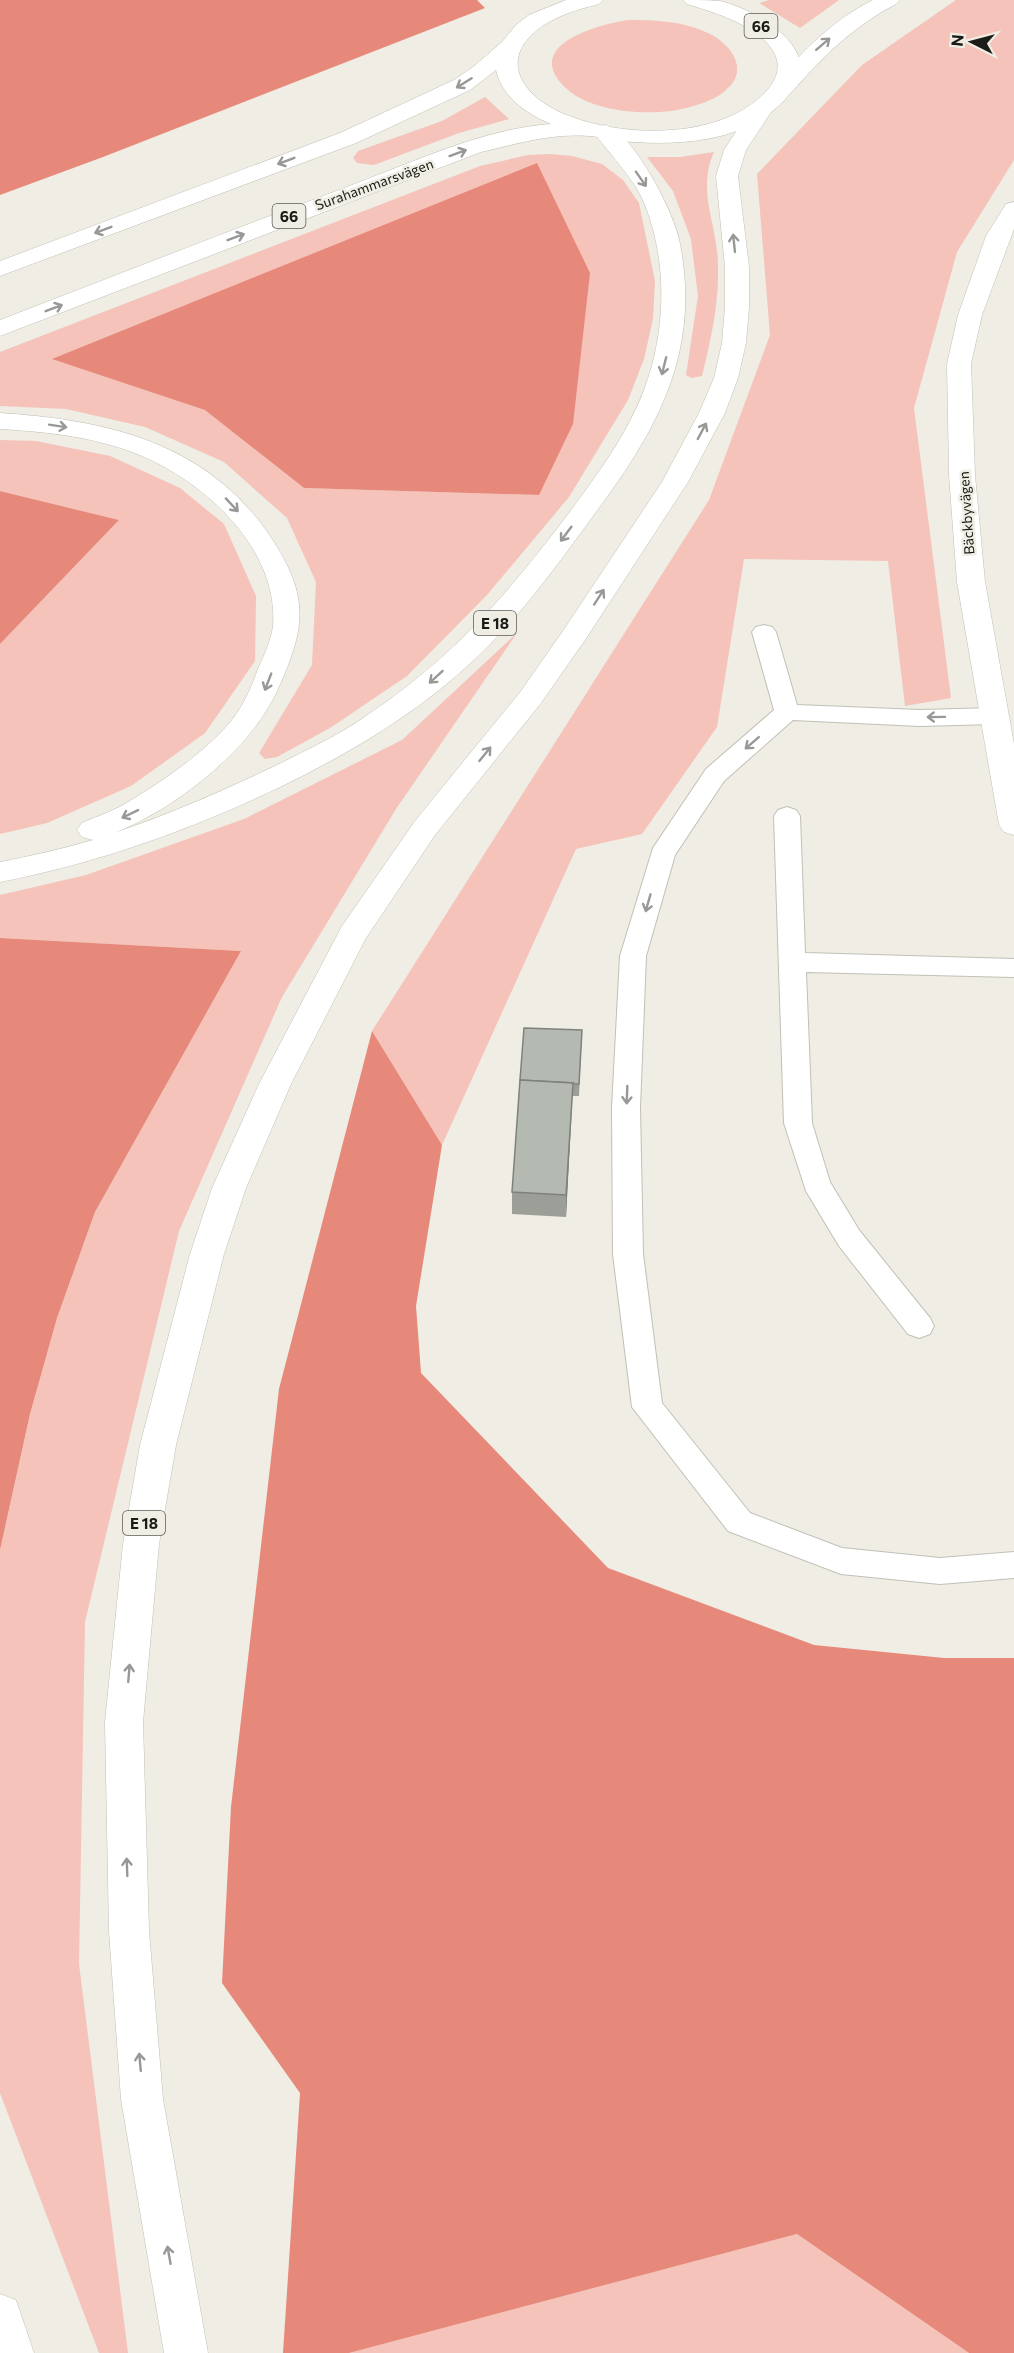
<svg xmlns="http://www.w3.org/2000/svg" width="1014" height="2353" viewBox="0 0 1014 2353" font-family="Commissioner,sans-serif">
	<rect width="100%" height="100%" fill="#efede4"/>
	<g fill="#f5c3ba" fill-rule="evenodd">
		<path d="M769,0H839L800,28L759,3Z"/>
		<path d="M956,0H1014V160L957,252L914,408L951,698L905,706L888,561L744,559L717,727L642,834L576,849L442,1145L372,1031L709,500L770,335L757,174L862,65Z"/>
		<path d="M628,20C655,20 683,21 708,33C730,43 750,69 727,89C717,99 703,103 690,107C657,117 594,114 567,89C520,46 596,25 628,20Z"/>
		<path d="M485,97L509,119L459,133L374,165L357,163L353,158L358,151L442,121Z"/>
		<path d="M714,152C696,192 718,225 718,266C719,304 711,339 702,376L691,378L686,375L698,296L691,239L673,191L647,157H680Z"/>
		<path d="M550,154L572,156L602,164L623,180L639,203L655,281L653,319L644,359L628,400L569,497L487,595L407,676L330,728L277,757L265,759L259,753L312,665L316,582L287,518L224,462L145,427L66,409L0,406V352L480,166L528,155ZM53,359L539,495L304,488L205,409Z"/>
		<path d="M0,440L36,441L110,456L180,488L224,524L256,596L255,661L205,733L131,786L47,823L0,834V644L119,520L0,491Z"/>
		<path d="M517,633L396,809L282,997L179,1231L85,1622L79,1964L128,2353H99L0,2093V1550L30,1414L57,1318L95,1212L241,951L0,938V895L86,875L244,819L402,740Z"/>
		<path d="M797,2234L969,2353H349Z"/>
	</g>
	<g fill="#e7897a">
		<path d="M0,0H477L485,8L103,157L0,195Z"/>
		<path d="M537,163L590,273L573,424L539,495L304,488L205,410L52,359Z"/>
		<path d="M0,491L119,520L0,644Z"/>
		<path d="M0,938L241,951L95,1212L57,1318L30,1414L0,1550Z"/>
		<path d="M372,1031L442,1145L416,1306L421,1373L608,1568L814,1645L944,1658H1014V2353H969L797,2234L349,2353H283L300,2093L222,1983L231,1807L279,1389Z"/>
	</g>
	<g fill="none" stroke-linecap="round" stroke-linejoin="round">
		<defs>
			<g id="lane">
				<path d="M764,625L772,627L776,632L797,705L920,710L994,708L1003,710L1006,716L1003,722L994,724L920,726L793,720L724,781L675,855L646,956L640,1108L643,1254L662,1403L750,1513L842,1548L940,1558L1014,1552V1578L940,1584L841,1574L728,1531L632,1407L613,1254L612,1108L620,956L653,848L706,769L774,710L752,632L756,627Z"/>
				<path d="M787,807L796,810L800,816L805,953L1014,959V977L806,972L812,1123L830,1182L859,1230L930,1318L934,1326L930,1334L919,1338L908,1334L839,1246L806,1191L784,1123L774,816L778,810Z"/>
			</g>
			<path id="street" d="M1014,202V229L982,315L971,364L975,475L985,582L1014,744V835L1004,832L999,825L957,582L949,475L947,364L958,315L986,236L1006,204Z"/>
			<path id="secondary" d="M873,0H900L896,4C854,26 823,56 792,92L784,94L776,92L773,87L776,82C804,50 834,19 873,0Z"/>
			<path id="primary" d="M566,0H603L599,4C580,9 561,14 544,25C496,57 520,95 564,114C610,133 674,137 721,120C752,109 802,75 764,40C743,21 713,12 687,4L683,0C695,0 709,0 720,1C747,7 799,34 800,66C801,91 773,113 753,124C714,144 663,145 620,141C609,140 599,136 589,136C552,133 516,144 481,152L0,336V320C117,275 234,229 352,185C416,161 483,129 551,124C527,114 502,97 496,70L470,90L356,143L0,276V261L340,133L454,80L473,67L502,42L516,25L529,15Z"/>
			<g id="highway">
				<path d="M762,102L770,104L773,109L746,150L738,176L749,267V307L746,343L738,378L725,413L688,482L585,640L541,703L435,835L366,938L291,1084L246,1188L224,1254L176,1445L159,1544L143,1722L149,1931L163,2099L208,2353H164L121,2099L109,1931L105,1722L123,1544L140,1445L190,1254L212,1188L259,1084L342,926L415,821L521,691L565,628L662,482L699,413L714,378L722,343L725,307V267L716,176L724,150L754,104Z"/>
				<path d="M605,125C633,132 673,211 679,239C702,349 659,427 596,512C558,564 520,617 474,660C416,714 350,753 280,787C190,830 98,863 0,882V862C31,856 62,849 93,840L82,837L77,830C78,828 81,824 82,823C87,820 94,818 99,816C112,811 124,805 136,797C167,778 200,755 225,728C241,711 250,691 258,669C264,655 271,641 273,626C279,550 206,483 142,456C97,437 49,432 0,429V413C107,420 206,442 270,536C310,596 306,627 278,689C251,750 175,809 114,833C170,814 225,790 279,764C309,749 339,735 366,716C453,658 507,595 569,513C597,475 627,435 644,390C666,332 668,263 645,205C634,177 611,157 594,132L597,127Z"/>
				<path d="M0,2294L16,2300L34,2353H0Z"/>
			</g>
		</defs>
		<use href="#lane" stroke="#c1c0b7" stroke-width="2"/>
		<use href="#street" stroke="#c1c0b7" stroke-width="1"/>
		<use href="#secondary" stroke="#c1c0b7" stroke-width="1"/>
		<use href="#primary" stroke="#c1c0b7" stroke-width="1"/>
		<use href="#highway" stroke="#c1c0b7" stroke-width="1"/>
		<use href="#lane" fill="#fff" fill-rule="evenodd"/>
		<use href="#street" fill="#fff" fill-rule="evenodd"/>
		<use href="#secondary" fill="#fff" fill-rule="evenodd"/>
		<use href="#primary" fill="#fff" fill-rule="evenodd"/>
		<use href="#highway" fill="#fff" fill-rule="evenodd"/>
	</g>
	<path fill="#9b9f98" d="M582,1030L579,1096H572L566,1217L512,1214V1192Z"/>
	<path fill="#7e827c" d="M573,1083L572,1105L566,1217V1195Z"/>
	<g fill="#b4b9b1" stroke="#7e827c" stroke-width="1.5">
		<path d="M524,1028L582,1030L579,1084H572L573,1083L520,1080Z"/>
		<path d="M520,1080L573,1083L566,1195L512,1192Z"/>
	</g>
	<defs><path id="oneway-shaft" d="M-6 0H5M1.5-3L5.5 0L1.5 3" fill="none" stroke-width="1.6" stroke-linecap="round" stroke-linejoin="round" transform="scale(1.5)"/></defs>
	<g stroke="#989897">
		<use href="#oneway-shaft" transform="translate(823 44) rotate(-41)"/>
		<use href="#oneway-shaft" transform="translate(464 83) rotate(148)"/>
		<use href="#oneway-shaft" transform="translate(458 153) rotate(-20)"/>
		<use href="#oneway-shaft" transform="translate(286 161) rotate(159)"/>
		<use href="#oneway-shaft" transform="translate(641 179) rotate(55)"/>
		<use href="#oneway-shaft" transform="translate(103 230) rotate(159)"/>
		<use href="#oneway-shaft" transform="translate(236 237) rotate(-21)"/>
		<use href="#oneway-shaft" transform="translate(734 243) rotate(-96)"/>
		<use href="#oneway-shaft" transform="translate(54 308) rotate(-21)"/>
		<use href="#oneway-shaft" transform="translate(664 366) rotate(104)"/>
		<use href="#oneway-shaft" transform="translate(58 426) rotate(9)"/>
		<use href="#oneway-shaft" transform="translate(702 431) rotate(-62)"/>
		<use href="#oneway-shaft" transform="translate(232 505) rotate(47)"/>
		<use href="#oneway-shaft" transform="translate(566 534) rotate(127)"/>
		<use href="#oneway-shaft" transform="translate(599 597) rotate(-57)"/>
		<use href="#oneway-shaft" transform="translate(436 677) rotate(138)"/>
		<use href="#oneway-shaft" transform="translate(268 682) rotate(111)"/>
		<use href="#oneway-shaft" transform="translate(936 717) rotate(179)"/>
		<use href="#oneway-shaft" transform="translate(752 743) rotate(139)"/>
		<use href="#oneway-shaft" transform="translate(485 754) rotate(-51)"/>
		<use href="#oneway-shaft" transform="translate(130 814) rotate(154)"/>
		<use href="#oneway-shaft" transform="translate(648 903) rotate(106)"/>
		<use href="#oneway-shaft" transform="translate(627 1095) rotate(92)"/>
		<use href="#oneway-shaft" transform="translate(129 1673) rotate(-85)"/>
		<use href="#oneway-shaft" transform="translate(127 1867) rotate(-92)"/>
		<use href="#oneway-shaft" transform="translate(140 2062) rotate(-95)"/>
		<use href="#oneway-shaft" transform="translate(169 2255) rotate(-100)"/>
	</g>
	<g text-anchor="middle" dominant-baseline="central" stroke-width="5" stroke-linejoin="round" paint-order="stroke">
		<g font-size="14" fill="#1b1b17" stroke="#efede4">
			<text transform="translate(374 184) rotate(-20)">Surahammarsvägen</text>
			<text transform="translate(966 513) rotate(-94)">Bäckbyvägen</text>
		</g>
		<g fill="#efede4" stroke="#5b5a54" stroke-width="1.5">
			<rect x="744.5" y="14" width="33" height="24" rx="4.5"/>
			<rect x="272.5" y="204" width="33" height="24" rx="4.5"/>
			<rect x="474" y="611" width="42" height="24" rx="4.5"/>
			<rect x="123" y="1511" width="42" height="24" rx="4.5"/>
		</g>
		<g font-size="15" font-weight="bold" fill="#1b1b17">
			<text x="761" y="26">66</text>
			<text x="289" y="216">66</text>
			<text x="495" y="623">E 18</text>
			<text x="144" y="1523">E 18</text>
		</g>
	</g>
	<g transform="translate(972 42) rotate(276)" stroke="#efede4" stroke-width="4.5" paint-order="stroke">
	<path d="M0-4.5L10 22L0 15L-10 22Z" fill="#1b1b17"/>
	<text y="-9" font-size="16" font-weight="bold" text-anchor="middle" fill="#1b1b17">N</text>
	</g>
</svg>
